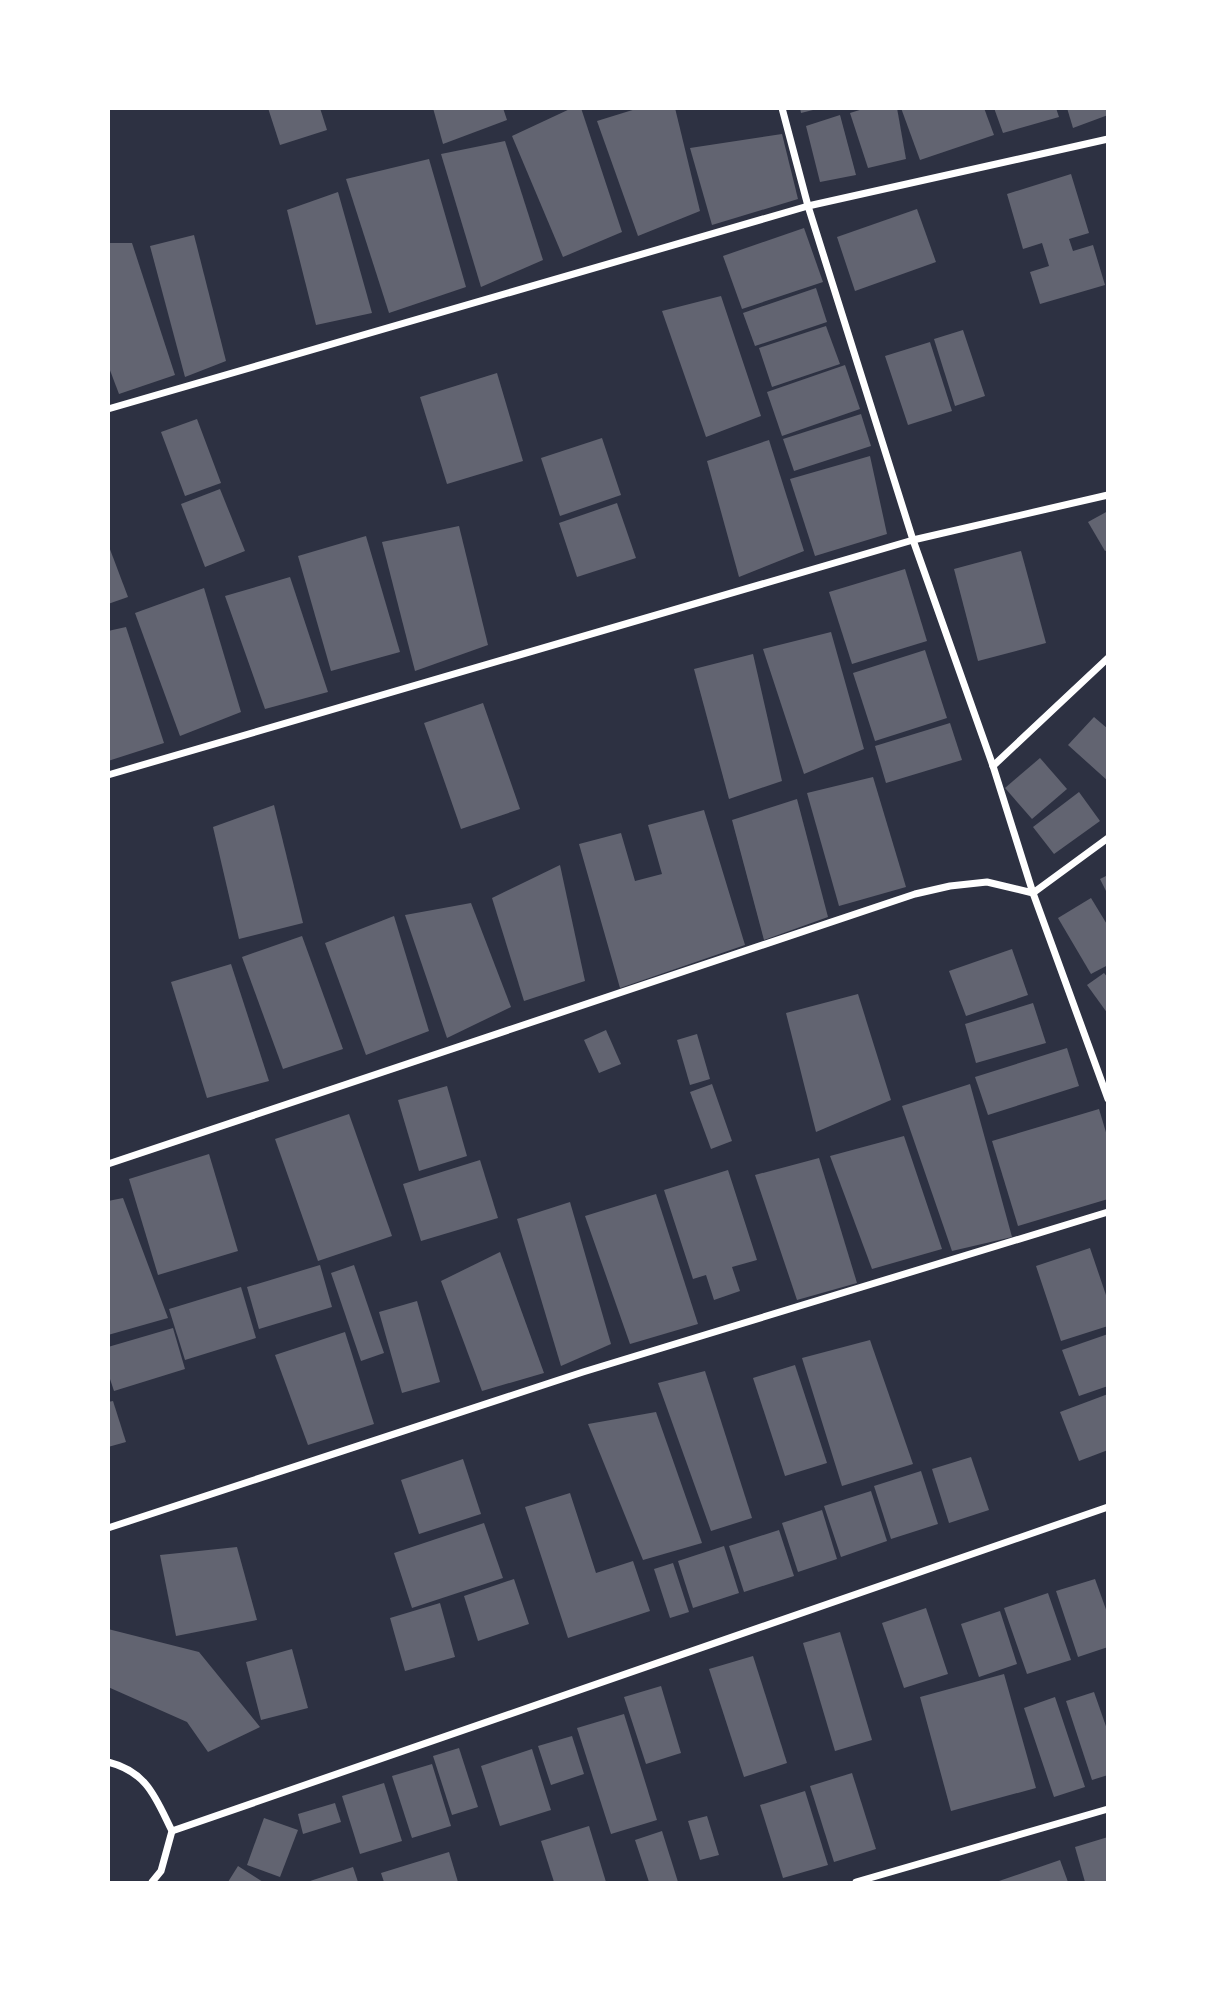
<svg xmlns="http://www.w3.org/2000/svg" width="1216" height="1991" viewBox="0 0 1216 1991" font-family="'Titillium Web',sans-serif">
	<rect width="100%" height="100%" fill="#2d3142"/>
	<g fill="#626471">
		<path d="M268,108H320L327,130L280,145Z"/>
		<path d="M433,108H503L507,120L443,144Z"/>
		<path d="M572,108H581L622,232L563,257L512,136Z"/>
		<path d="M639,108H675L700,211L638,236L597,121Z"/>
		<path d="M800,108H817V109L801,113Z"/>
		<path d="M866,108H897L906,159L868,168L850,113Z"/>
		<path d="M901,108H984L994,135L920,160Z"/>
		<path d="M994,108H1056L1059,117L1003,133Z"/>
		<path d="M1067,108H1108V115L1073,128Z"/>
		<path d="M840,115L856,175L820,182L806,126Z"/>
		<path d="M782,134L798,199L712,225L690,148Z"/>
		<path d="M505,141L543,260L481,287L441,154Z"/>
		<path d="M429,159L466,287L389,313L346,179Z"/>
		<path d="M1071,174L1089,233L1069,239L1073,251L1093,245L1105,285L1040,304L1030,272L1049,266L1042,243L1023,249L1007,194Z"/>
		<path d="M338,192L372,313L316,325L287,210Z"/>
		<path d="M917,209L936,262L855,291L837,237Z"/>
		<path d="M804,228L823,282L742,309L723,256Z"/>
		<path d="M194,235L226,361L185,377L150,246Z"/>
		<path d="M108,243H132L175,375L119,394L108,365Z"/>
		<path d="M816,288L827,322L755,346L743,313Z"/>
		<path d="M721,296L761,416L706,437L662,311Z"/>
		<path d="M826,326L840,364L772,387L759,348Z"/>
		<path d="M963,330L985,396L955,406L934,339Z"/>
		<path d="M930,342L952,411L908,425L885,356Z"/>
		<path d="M845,365L860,409L782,436L767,392Z"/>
		<path d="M497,373L523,461L447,484L420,397Z"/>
		<path d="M861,414L871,446L794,471L783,439Z"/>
		<path d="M197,419L221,483L185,496L161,432Z"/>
		<path d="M602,438L621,495L560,516L541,458Z"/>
		<path d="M769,440L804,551L739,577L707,461Z"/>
		<path d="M870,456L887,534L815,556L790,479Z"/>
		<path d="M220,489L245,551L205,567L181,504Z"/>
		<path d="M617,503L636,558L577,577L559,523Z"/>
		<path d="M1108,511V550L1105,551L1088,522Z"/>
		<path d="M459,526L488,645L415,671L382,542Z"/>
		<path d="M366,536L400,652L331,671L298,556Z"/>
		<path d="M108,544L128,597L108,604Z"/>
		<path d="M1021,551L1046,643L978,661L954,569Z"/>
		<path d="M905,569L927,641L852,664L829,592Z"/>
		<path d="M290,577L328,692L265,709L225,596Z"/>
		<path d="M204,588L241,712L180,736L135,613Z"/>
		<path d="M126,627L164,743L108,761V631Z"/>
		<path d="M831,632L864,749L804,774L763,649Z"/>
		<path d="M925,650L947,718L875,741L853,673Z"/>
		<path d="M753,654L782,781L729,799L694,669Z"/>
		<path d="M483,703L520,809L461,829L424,723Z"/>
		<path d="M1094,717L1108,729V781L1068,745Z"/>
		<path d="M950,723L962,760L886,783L875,746Z"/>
		<path d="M1040,758L1067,789L1032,819L1005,788Z"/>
		<path d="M873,777L906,887L839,906L807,793Z"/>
		<path d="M1079,792L1100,821L1054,854L1033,827Z"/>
		<path d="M797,799L828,917L764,940L732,820Z"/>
		<path d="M274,805L303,923L239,939L213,827Z"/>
		<path d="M704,810L745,945L620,988L579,844L621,833L635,881L662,874L648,825Z"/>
		<path d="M560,865L585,981L524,1001L492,898Z"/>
		<path d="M1108,875V895L1100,879Z"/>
		<path d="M1091,898L1108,926V965L1091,974L1058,918Z"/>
		<path d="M471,903L511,1007L447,1038L405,915Z"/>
		<path d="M394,916L429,1031L366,1055L325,943Z"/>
		<path d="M302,936L343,1049L283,1069L242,957Z"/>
		<path d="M1012,949L1028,995L966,1016L949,971Z"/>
		<path d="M231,964L269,1081L207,1098L171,982Z"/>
		<path d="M1104,973L1108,978V1014L1087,985Z"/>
		<path d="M858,994L891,1100L816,1132L786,1013Z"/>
		<path d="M1033,1003L1046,1043L976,1063L965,1024Z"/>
		<path d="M606,1030L621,1064L599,1073L584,1040Z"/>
		<path d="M697,1034L710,1079L690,1085L677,1040Z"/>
		<path d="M1067,1048L1079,1086L988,1115L975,1077Z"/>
		<path d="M712,1084L732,1141L711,1149L690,1092Z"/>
		<path d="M970,1084L1012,1237L952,1251L902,1106Z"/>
		<path d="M447,1086L467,1156L419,1171L398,1100Z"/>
		<path d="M1099,1109L1108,1139V1199L1018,1226L992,1141Z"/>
		<path d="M349,1114L392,1236L318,1261L275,1139Z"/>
		<path d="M904,1136L942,1249L872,1269L830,1156Z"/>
		<path d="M209,1154L238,1251L158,1275L129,1179Z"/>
		<path d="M819,1158L857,1283L797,1300L755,1175Z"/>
		<path d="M480,1160L498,1218L421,1241L403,1184Z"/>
		<path d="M728,1170L757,1260L732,1267L740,1291L714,1300L706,1275L693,1279L664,1190Z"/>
		<path d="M656,1194L698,1324L630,1344L585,1216Z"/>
		<path d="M123,1198L168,1318L108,1335V1201Z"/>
		<path d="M570,1202L611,1344L561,1366L517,1219Z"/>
		<path d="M1090,1248L1108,1301V1326L1061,1341L1036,1266Z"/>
		<path d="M500,1252L544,1373L482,1391L441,1281Z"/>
		<path d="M320,1265L332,1307L259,1329L247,1287Z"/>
		<path d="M354,1265L384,1353L361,1361L331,1273Z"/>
		<path d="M241,1287L256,1338L185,1360L169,1309Z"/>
		<path d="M417,1301L440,1382L402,1393L379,1312Z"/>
		<path d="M173,1328L185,1369L114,1391L108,1373V1347Z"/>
		<path d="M345,1332L374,1424L308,1445L275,1355Z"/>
		<path d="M1108,1334V1386L1079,1396L1062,1350Z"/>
		<path d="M870,1340L913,1464L842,1486L802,1358Z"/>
		<path d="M795,1365L827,1463L785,1476L753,1378Z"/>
		<path d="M705,1371L752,1518L711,1531L658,1383Z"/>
		<path d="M1108,1394V1450L1079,1461L1060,1412Z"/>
		<path d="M113,1401L126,1442L108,1447V1402Z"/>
		<path d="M656,1412L702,1543L643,1560L588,1424Z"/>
		<path d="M971,1457L989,1510L949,1523L932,1469Z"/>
		<path d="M463,1459L481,1514L419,1534L401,1480Z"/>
		<path d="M921,1471L938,1524L891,1539L874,1486Z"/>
		<path d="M871,1491L887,1541L841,1557L824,1506Z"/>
		<path d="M570,1493L596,1573L633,1561L650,1611L568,1638L525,1507Z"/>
		<path d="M822,1510L837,1559L798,1572L782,1523Z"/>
		<path d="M484,1523L503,1578L412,1608L394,1553Z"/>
		<path d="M779,1530L794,1576L744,1592L729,1546Z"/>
		<path d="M724,1546L739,1593L693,1608L678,1561Z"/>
		<path d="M237,1547L257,1620L176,1636L160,1555Z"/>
		<path d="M673,1563L689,1612L670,1618L654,1569Z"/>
		<path d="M514,1579L529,1624L478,1641L464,1596Z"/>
		<path d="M1095,1579L1108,1615V1647L1078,1657L1056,1591Z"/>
		<path d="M1048,1593L1071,1660L1027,1674L1004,1608Z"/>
		<path d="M440,1603L455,1657L405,1671L390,1618Z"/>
		<path d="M926,1608L948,1674L904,1688L882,1623Z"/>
		<path d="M1000,1611L1017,1664L979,1677L961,1624Z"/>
		<path d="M108,1629L199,1652L260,1727L208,1752L187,1722L108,1687Z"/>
		<path d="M840,1632L872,1740L835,1751L803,1643Z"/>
		<path d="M292,1649L308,1708L261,1720L246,1662Z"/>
		<path d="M753,1656L787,1763L744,1777L709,1669Z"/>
		<path d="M1004,1674L1036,1788L951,1811L920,1697Z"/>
		<path d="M661,1686L681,1753L646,1764L624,1697Z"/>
		<path d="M1094,1692L1108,1732V1775L1092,1780L1066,1701Z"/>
		<path d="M1055,1697L1085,1787L1054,1797L1024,1708Z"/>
		<path d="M624,1714L657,1820L611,1834L577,1728Z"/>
		<path d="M572,1736L584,1774L551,1785L538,1746Z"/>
		<path d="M459,1748L478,1807L452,1815L433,1756Z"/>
		<path d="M532,1749L551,1810L500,1826L481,1766Z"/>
		<path d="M432,1764L451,1826L412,1838L392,1776Z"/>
		<path d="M852,1773L876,1849L834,1862L810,1786Z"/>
		<path d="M384,1783L402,1841L360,1854L342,1796Z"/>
		<path d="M805,1791L828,1865L783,1878L760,1805Z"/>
		<path d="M335,1803L341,1822L303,1834L298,1814Z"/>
		<path d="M707,1816L719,1855L700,1860L688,1821Z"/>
		<path d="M264,1818L298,1830L280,1877L247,1865Z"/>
		<path d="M589,1826L606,1882H554L541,1841Z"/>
		<path d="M662,1831L678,1882H649L635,1840Z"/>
		<path d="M1108,1837V1882H1085L1075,1847Z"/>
		<path d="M449,1852L458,1882H384L381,1873Z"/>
		<path d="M1060,1860L1068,1882H996Z"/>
		<path d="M238,1866L263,1882H228Z"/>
		<path d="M353,1867L358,1882H307Z"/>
	</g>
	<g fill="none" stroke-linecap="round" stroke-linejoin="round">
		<g stroke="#fff" stroke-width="7">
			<path d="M782,108L808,206L913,540L993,766L1033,893L1108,1099"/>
			<path d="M108,409L808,206L1108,139"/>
			<path d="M993,766L1108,658"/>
			<path d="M108,775L913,540L1108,495"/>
			<path d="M108,1164L915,894L950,886L987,882L1033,893L1108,838"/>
			<path d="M108,1528L583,1372L1108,1212"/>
			<path d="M108,1762C148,1772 156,1799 172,1831L161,1871L152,1882"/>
			<path d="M172,1831L1108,1507"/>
			<path d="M856,1882L1108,1809"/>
		</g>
	</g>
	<rect width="1216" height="1991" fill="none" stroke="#ffffff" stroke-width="220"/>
</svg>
